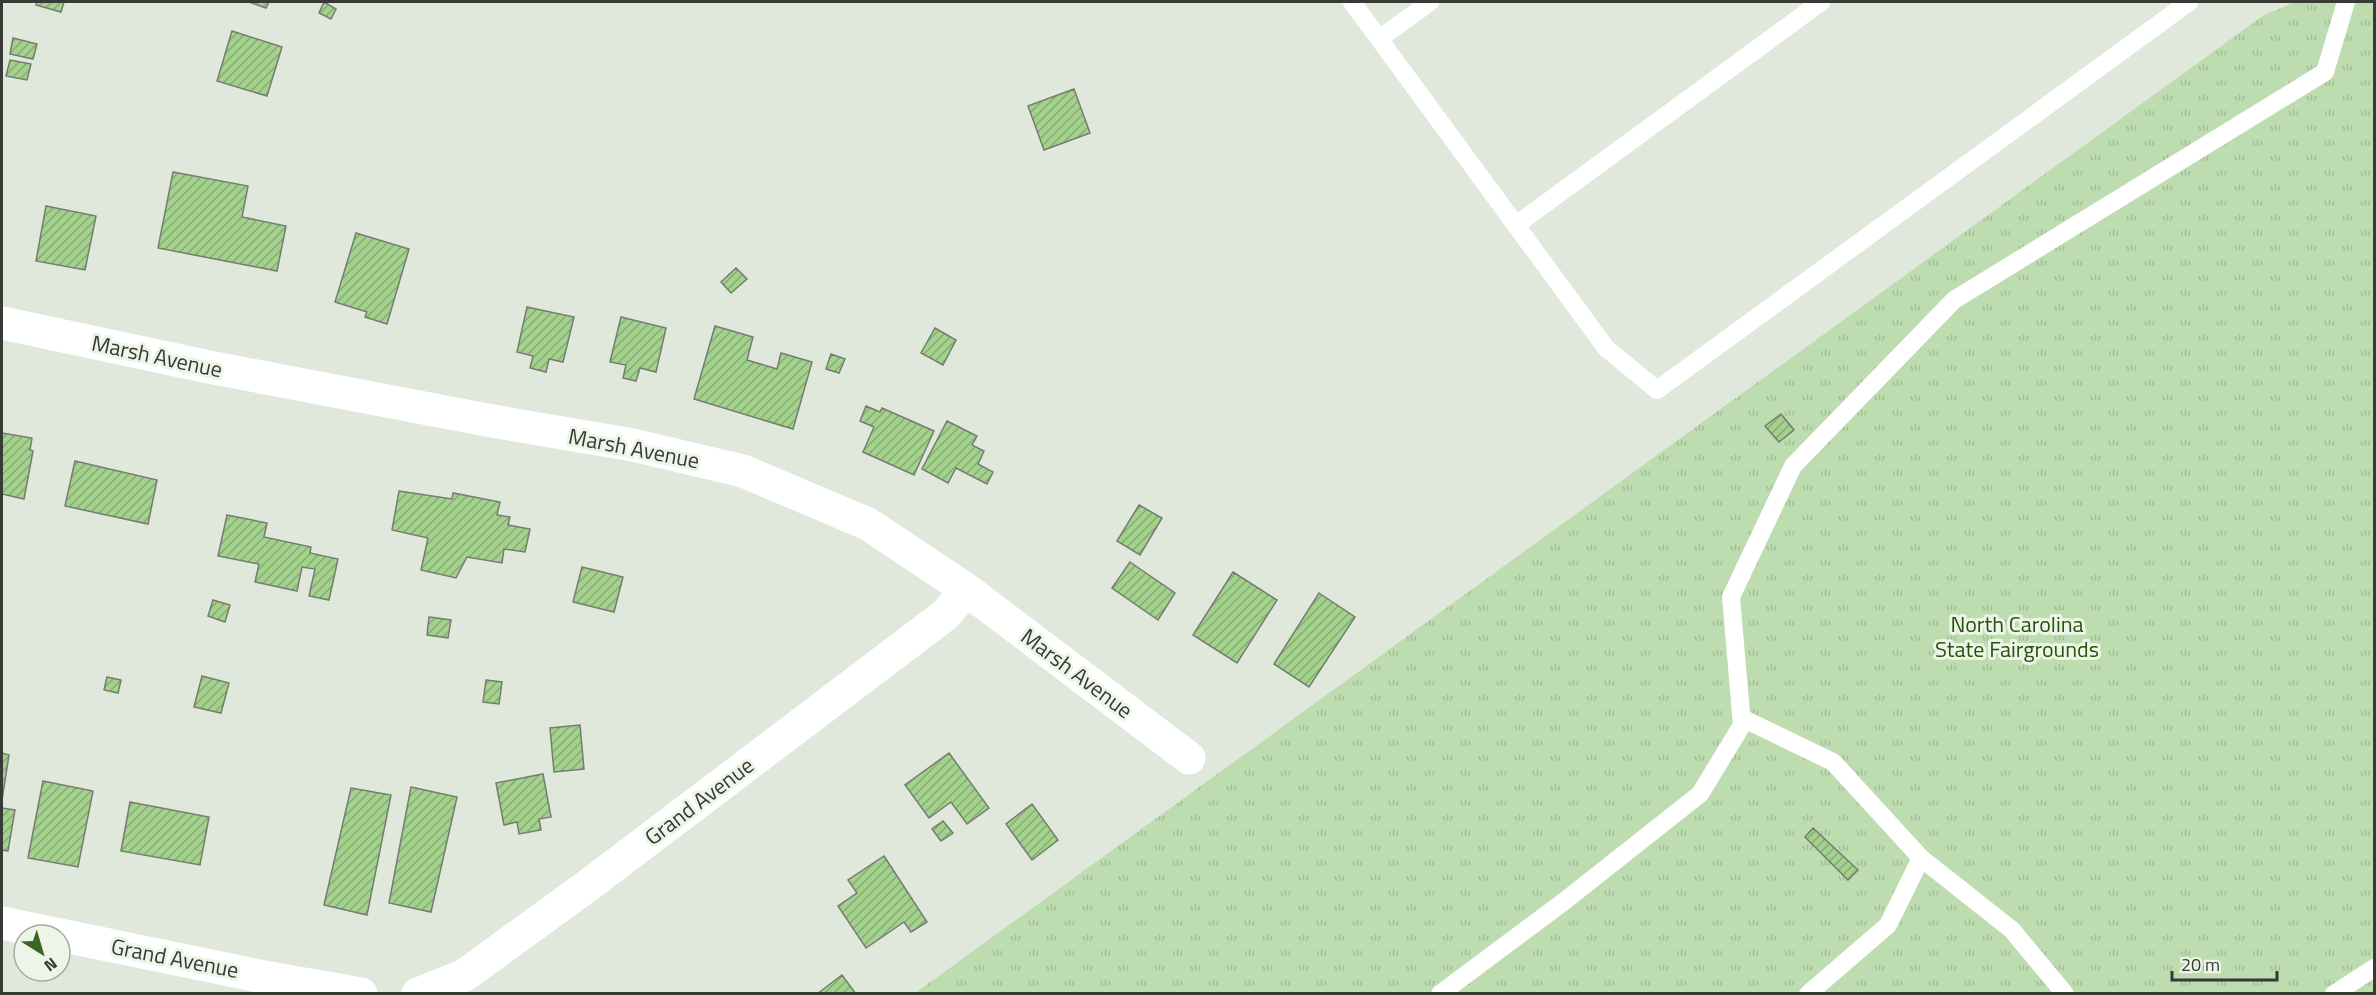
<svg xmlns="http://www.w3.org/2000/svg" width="2376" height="995" font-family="'Titillium Web',sans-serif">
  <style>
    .park { fill: url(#park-tufts) }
    .building { fill: url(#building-hatch); stroke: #757c71; stroke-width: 1.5 }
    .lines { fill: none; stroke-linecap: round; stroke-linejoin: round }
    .lane { stroke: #fff; stroke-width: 18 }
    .street { stroke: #fff; stroke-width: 33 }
    .labels { text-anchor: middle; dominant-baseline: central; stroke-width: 6; stroke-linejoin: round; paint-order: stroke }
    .street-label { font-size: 22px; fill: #373a35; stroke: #edf5e9 }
    .park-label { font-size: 22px; fill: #28520a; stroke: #edf5e9 }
  </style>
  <defs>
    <pattern id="park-tufts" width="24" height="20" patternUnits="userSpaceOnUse" patternTransform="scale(1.5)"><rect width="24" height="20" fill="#bddcaf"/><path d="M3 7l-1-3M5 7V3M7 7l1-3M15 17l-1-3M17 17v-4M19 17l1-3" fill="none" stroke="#a3be97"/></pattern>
    <pattern id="building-hatch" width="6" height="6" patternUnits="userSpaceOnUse" patternTransform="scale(1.5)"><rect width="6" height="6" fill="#a3d28c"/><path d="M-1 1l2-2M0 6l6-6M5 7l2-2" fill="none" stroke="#86ab73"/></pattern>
  </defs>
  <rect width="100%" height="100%" fill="#e0e8dc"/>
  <!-- park -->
  <path class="park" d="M2295,2H2374V993L914,994L2264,15Z"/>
  <!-- building -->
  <path class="building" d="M37,2H64L61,12L36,5Z
    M249,2H269L266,8Z
    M324,2L336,9L331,19L319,13Z
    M232,31L282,47L267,96L217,81Z
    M13,38L37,44L33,59L10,54Z
    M10,60L31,64L27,80L6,76Z
    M1074,89L1090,133L1044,150L1028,106Z
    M173,172L248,186L242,217L286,226L277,271L158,248Z
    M46,206L96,216L85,270L36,261Z
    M356,233L409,249L387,324L365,317L367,312L335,302Z
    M736,268L747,279L731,293L721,282Z
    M527,307L574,317L563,362L549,359L546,372L530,368L533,356L517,352Z
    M621,317L666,328L656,372L640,368L636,381L623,378L626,365L610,362Z
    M715,326L753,337L747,360L777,369L781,353L812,362L793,429L694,399Z
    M935,328L956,340L943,365L921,353Z
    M831,354L845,359L839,373L826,369Z
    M866,406L880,412L882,408L934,431L914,475L863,452L874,427L860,421Z
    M1781,414L1794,430L1779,442L1765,426Z
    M947,421L977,436L972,445L984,451L978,464L993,472L987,484L956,468L948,483L922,469Z
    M2,433L32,438L30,450L33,451L24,499L2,494Z
    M75,461L157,480L148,524L65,506Z
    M399,491L452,499L453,493L500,502L497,515L510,517L508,525L530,529L525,552L504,549L502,563L467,557L456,578L421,570L428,538L392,530Z
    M1139,505L1162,518L1140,555L1117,541Z
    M227,515L267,523L264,537L311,547L310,553L338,559L329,600L309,596L315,569L302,567L297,591L255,582L259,564L218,556Z
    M1130,562L1175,593L1158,620L1112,588Z
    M582,567L623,577L614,612L573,602Z
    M1233,572L1277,600L1237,663L1193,635Z
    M1319,593L1355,617L1309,687L1274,664Z
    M213,600L230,605L225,622L208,616Z
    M429,617L451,620L448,638L427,635Z
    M202,676L229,683L221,713L194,707Z
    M107,677L121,680L118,693L104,690Z
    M486,680L502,682L499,704L483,702Z
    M580,725L584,769L554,772L550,728Z
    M2,753L9,755L2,800Z
    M949,753L989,808L967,824L951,802L929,818L905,785Z
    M543,774L551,817L539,819L541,830L519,834L517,822L504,825L496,783Z
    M43,781L93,791L78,867L28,858Z
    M411,787L457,797L431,912L389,903Z
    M351,788L391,795L367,915L324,905Z
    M130,802L209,817L200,865L121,851Z
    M1032,804L1058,840L1032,860L1006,824Z
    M2,808L15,810L8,851L2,850Z
    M943,821L953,833L941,841L932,829Z
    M1813,828L1858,870L1848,880L1805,837Z
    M884,856L927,922L911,932L904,922L866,948L838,906L857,893L848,880Z
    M842,975L856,994H817Z"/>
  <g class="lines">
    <!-- lane -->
    <path class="lane" d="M1352,2L1606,348L1657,390L2189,2
      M1379,39L1430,2
      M1516,225L1821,2
      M1742,718L1833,762L1921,858L1888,925L1808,994
      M1921,858L2012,930L2065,994
      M1440,994L1562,903L1700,794L1742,725L1731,597L1793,466L1954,300L2325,72L2346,2
      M2334,994L2374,968"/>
    <!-- street -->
    <path class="street" d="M2,323L209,367L492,421L633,445L743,471L868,524L967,590L1189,758
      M2,923L60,935
      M60,935L264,977L361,994
      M418,994L465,975L590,884L945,615L967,590"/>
  </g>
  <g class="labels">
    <!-- street labels -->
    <g class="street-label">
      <text transform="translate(157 356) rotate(12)">Marsh Avenue</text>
      <text transform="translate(634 448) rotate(11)">Marsh Avenue</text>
      <text transform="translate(1077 673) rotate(37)">Marsh Avenue</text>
      <text transform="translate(699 801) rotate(-37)">Grand Avenue</text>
      <text transform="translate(175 958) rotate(11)">Grand Avenue</text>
    </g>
    <!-- park labels -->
    <g class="park-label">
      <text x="2017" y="624">North Carolina<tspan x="2017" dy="25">State Fairgrounds</tspan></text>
    </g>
  </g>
  <!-- border -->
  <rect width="2376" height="995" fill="none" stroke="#373a35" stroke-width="6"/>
  <!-- north arrow -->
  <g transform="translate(42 953) rotate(143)"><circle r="28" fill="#edf5e9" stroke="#a4aaa1" stroke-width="1.5"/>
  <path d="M0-4.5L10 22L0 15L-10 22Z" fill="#3a6522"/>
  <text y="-9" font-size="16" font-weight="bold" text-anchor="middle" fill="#373a35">N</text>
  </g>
  <!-- scale -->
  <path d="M2172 971v9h105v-9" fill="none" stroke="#373a35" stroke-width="3"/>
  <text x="2181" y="971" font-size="18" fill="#373a35" stroke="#edf5e9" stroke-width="4.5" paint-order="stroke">20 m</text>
</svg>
